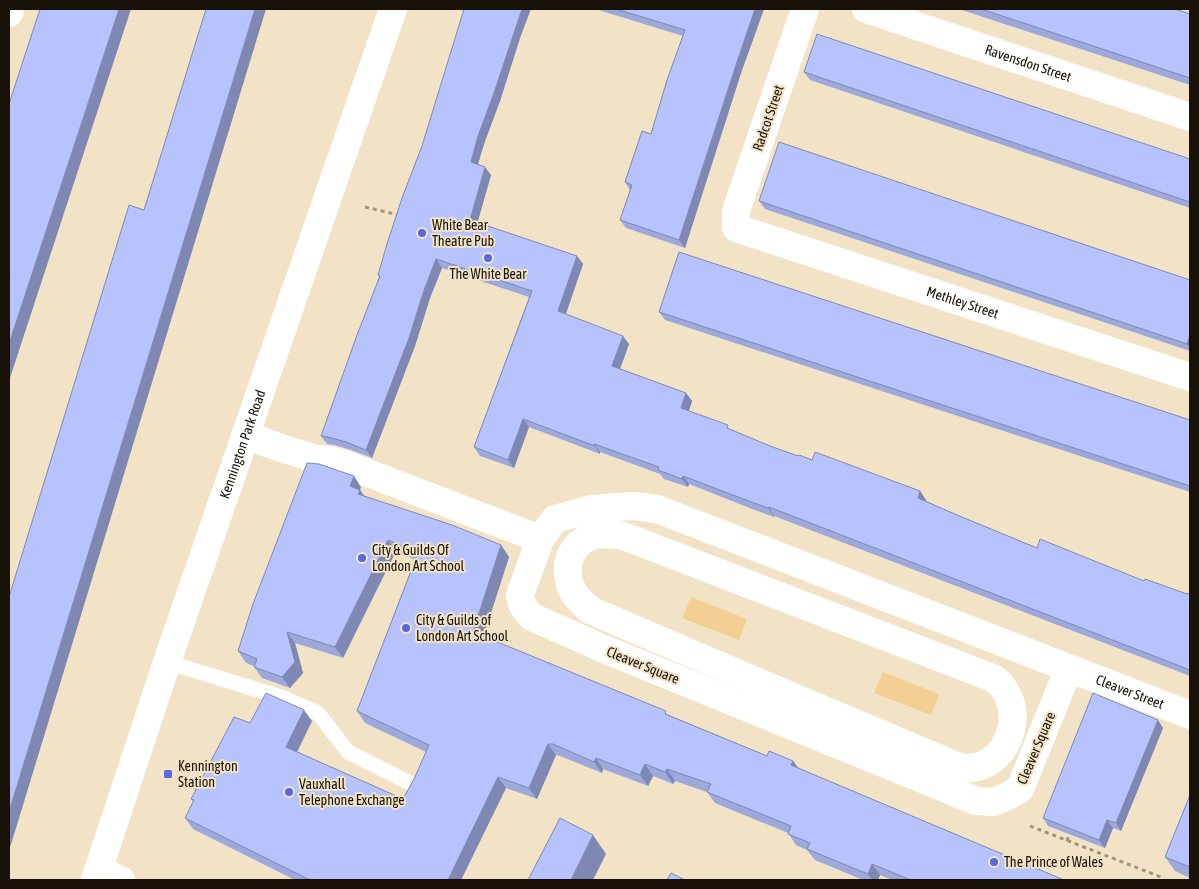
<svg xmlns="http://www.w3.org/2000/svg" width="1199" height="889" font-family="'Asap Condensed',sans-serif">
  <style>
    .green { fill: #f2d094 }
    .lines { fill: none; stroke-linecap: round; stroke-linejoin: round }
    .path { stroke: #a1947f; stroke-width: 3; stroke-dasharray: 4 4; stroke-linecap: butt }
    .lane { stroke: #fff; stroke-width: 15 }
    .street { stroke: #fff; stroke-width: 28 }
    .highway { stroke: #fff; stroke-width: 28 }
    .wall { fill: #9da8db }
    .shaded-wall { fill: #7f88b2 }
    .building { fill: #b6c3ff; stroke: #7f88b2 }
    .poi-dot { fill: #5a68df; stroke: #f3e3c6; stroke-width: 2 }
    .labels { text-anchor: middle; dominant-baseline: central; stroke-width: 4; stroke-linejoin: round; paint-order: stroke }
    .street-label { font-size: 14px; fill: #171107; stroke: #f3e3c6 }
    .poi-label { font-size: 14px; fill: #171107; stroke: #f3e3c6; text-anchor: start }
  </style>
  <rect width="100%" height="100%" fill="#f3e3c6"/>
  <!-- green -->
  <path class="green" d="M691,597L747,619L739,640L682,618Z
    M883,672L939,694L931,715L874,693Z"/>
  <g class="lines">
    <!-- path -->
    <path class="path" d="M365,207L399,215
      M1030,826L1161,877
      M1067,841L1069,835"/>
    <!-- lane -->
    <path class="lane" d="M167,662L281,697L318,713L348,752L414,785"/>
    <!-- street -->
    <g class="street">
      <path id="s1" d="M805,9L736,211V228L1190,377"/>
      <path id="s2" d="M866,9L1190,117"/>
      <path d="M9,13L10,9"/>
      <path d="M245,435L281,448L316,459L330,460L347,465L540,539"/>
      <path d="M598,534L619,535L629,538L993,678C997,681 1001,684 1004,689C1027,721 1001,776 959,767L774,689L590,610C585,605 580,601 576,596C559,571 569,541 598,534Z"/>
      <path id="s3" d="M1069,668L1020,789L1006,797L993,802L976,801L604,649L532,617C525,610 521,605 520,595L535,554L540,539L555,519L592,509L633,506L657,509L1190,715"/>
      <path d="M98,870L121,880"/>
    </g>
    <!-- highway -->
    <path class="highway" id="s4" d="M95,880L167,662L393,9"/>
  </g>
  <!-- wall -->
  <path class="wall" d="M595,9H764L742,70L685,248L626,228L620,220L630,190L625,182L651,134L683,36Z
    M959,9H1175L1190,14V85Z
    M520,38L500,101L484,144L478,164L491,175L477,223L577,256L583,264L566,314L629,344L620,369L686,393L692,401L689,411L732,430L770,446L798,456L920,491L926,500V501L957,515L1037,548L1187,594H1190V676L774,516V517L752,509L689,484L688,487L664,479L660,474L600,452V454L529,427L514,468L480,456L474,447L529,297L442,268L430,298L415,346L372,458L351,450L334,445L327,444L321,436L379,277L378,275Z
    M804,72L1190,159V208L810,80Z
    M759,201L1190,280V351L765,209Z
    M659,312L1190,420V492L665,320Z
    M361,487L360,490L364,496L501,545L509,557L483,637L669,715L767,756L793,761L799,769L1064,880H892L880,875L878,880H863L815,860L807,850L796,845L788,833L715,803L707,792L675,781L673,784L653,776L648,786L603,769L602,773L560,756L556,755L537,799L506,788L461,880H295L193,829L185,818L193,802L191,799L250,723L312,721L297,752L403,799L415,777L426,752L365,723L357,711L415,560L396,551L343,658L295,643L303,673L290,688L262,678L254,667V666L246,663L238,651Z
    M1163,728L1121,831L1113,828L1105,848L1048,826L1043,818Z
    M1190,795V878L1175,871L1165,857Z"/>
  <!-- shaded-wall -->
  <path class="shaded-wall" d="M119,9H131L9,381V344Z
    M255,9H266L9,851V812Z
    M522,9H531L520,38L500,101L484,144L476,170L471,162L478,136Z
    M755,9H764L742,70L685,248L679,240L737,62Z
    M485,167L491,175L476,228L470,220Z
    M577,256L583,264L564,319L558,311Z
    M436,259L442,268L430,298L415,346L372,458L366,450Z
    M1190,335V348L1187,344Z
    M623,336L629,344L618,374L612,366Z
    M686,393L692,401L687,416L681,408Z
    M523,419L529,427L514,468L508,460Z
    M594,444L600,452V454L595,446Z
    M354,476L361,487L360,490L368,501L366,505L350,486Z
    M683,476L689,484L688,487L682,479Z
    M920,491L926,500L924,506L918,498Z
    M769,507L774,516V517L768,508Z
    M388,540L396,551L343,658L335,647Z
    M501,545L509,557L481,644L473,632Z
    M287,632L295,643L303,673L290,688L282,677Z
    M304,710L312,721L294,758L286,747Z
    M1158,720L1163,728L1121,831L1116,823Z
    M548,744L556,755L537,799L529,788Z
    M596,758L603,769L602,773L594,762Z
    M793,761L801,772L791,765Z
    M645,764L653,776L648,786L640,775Z
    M667,769L675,781L673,784L665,772Z
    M498,777L506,788L461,880H448Z
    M1107,820L1113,828L1105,848L1099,840Z
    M593,835L606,854L593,880H571Z
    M872,864L880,875L878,880H872L868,874Z"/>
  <!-- building -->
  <path class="building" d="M40,9H119L9,344V104Z
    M206,9H255L9,812V597L129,205L144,210Z
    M464,9H522L494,93L478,136L471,162L485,167L470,220L577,256L558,311L623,336L612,366L686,393L681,408L728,425L727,428L770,446L798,456L799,455L812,460L815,452L920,491L918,498L957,515L1037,548L1040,539L1144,581L1145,579L1187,594V593L1190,594V670L769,507L768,508L746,500L683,476L682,479L658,470L659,467L594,444L595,446L523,419L508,460L474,447L532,291L436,259L424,290L409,338L366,450L346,442L328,437L321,436L357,335L380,276L378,275L387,244L402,198L422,146Z
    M616,9H755L737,62L679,240L620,220L632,185L625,182L642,131L651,134L667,80L685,30Z
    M981,9H1175L1190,14V78Z
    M817,34L1190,159V202L804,72Z
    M779,142L1190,280V335L1187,344L759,201Z
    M679,252L1190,420V486L659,312Z
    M307,463L319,464L354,476L350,486L360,490L358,494L452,525L501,545L473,632L666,711L665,714L767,756L769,751L793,761L791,765L1064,880H911L872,864L868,874L807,849L810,843L788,834L791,826L707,792L711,784L667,769L665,772L645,764L640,775L596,758L594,762L553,744H548L529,788L498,777L448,880H310L185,818L194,800L191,799L234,717L250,723L266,693L304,710L286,747L403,799L415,777L429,745L357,711L418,553L388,540L335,647L287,632L295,662L282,677L254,667L257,659L238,651L253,604Z
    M1093,693L1158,720L1116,823L1107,820L1099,840L1043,818Z
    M1190,795V867L1165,857Z
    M560,818L593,835L571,880H528Z
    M671,873L685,880H667Z"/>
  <!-- markers -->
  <g class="poi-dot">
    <circle cx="422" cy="233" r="5"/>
    <circle cx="488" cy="258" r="5"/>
    <circle cx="362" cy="558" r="5"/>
    <circle cx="406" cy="628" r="5"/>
    <rect x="163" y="769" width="10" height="10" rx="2.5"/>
    <circle cx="289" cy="792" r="5"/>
    <circle cx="994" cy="862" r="5"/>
  </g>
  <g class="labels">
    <!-- street labels -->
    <g class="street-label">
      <text stroke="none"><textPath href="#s2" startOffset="171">Ravensdon Street</textPath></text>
      <text transform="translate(768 118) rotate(-71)">Radcot Street</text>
      <text stroke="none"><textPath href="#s1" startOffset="469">Methley Street</textPath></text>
      <text stroke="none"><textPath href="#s4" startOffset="460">Kennington Park Road</textPath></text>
      <text transform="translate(643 665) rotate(22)">Cleaver Square</text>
      <text stroke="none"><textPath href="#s3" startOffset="1379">Cleaver Street</textPath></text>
      <text transform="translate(1036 748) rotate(-67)">Cleaver Square</text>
    </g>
    <!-- poi labels -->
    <g class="poi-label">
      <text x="432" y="225">White Bear<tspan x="432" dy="16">Theatre Pub</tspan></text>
      <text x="488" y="274" text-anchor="middle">The White Bear</text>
      <text x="372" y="550">City &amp; Guilds Of<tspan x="372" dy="16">London Art School</tspan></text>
      <text x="416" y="620">City &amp; Guilds of<tspan x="416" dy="16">London Art School</tspan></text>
      <text x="178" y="766">Kennington<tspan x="178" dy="16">Station</tspan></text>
      <text x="299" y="784">Vauxhall<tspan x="299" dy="16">Telephone Exchange</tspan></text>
      <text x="1004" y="862">The Prince of Wales</text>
    </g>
  </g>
  <!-- border -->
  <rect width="1199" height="889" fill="none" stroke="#171107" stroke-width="20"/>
</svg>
